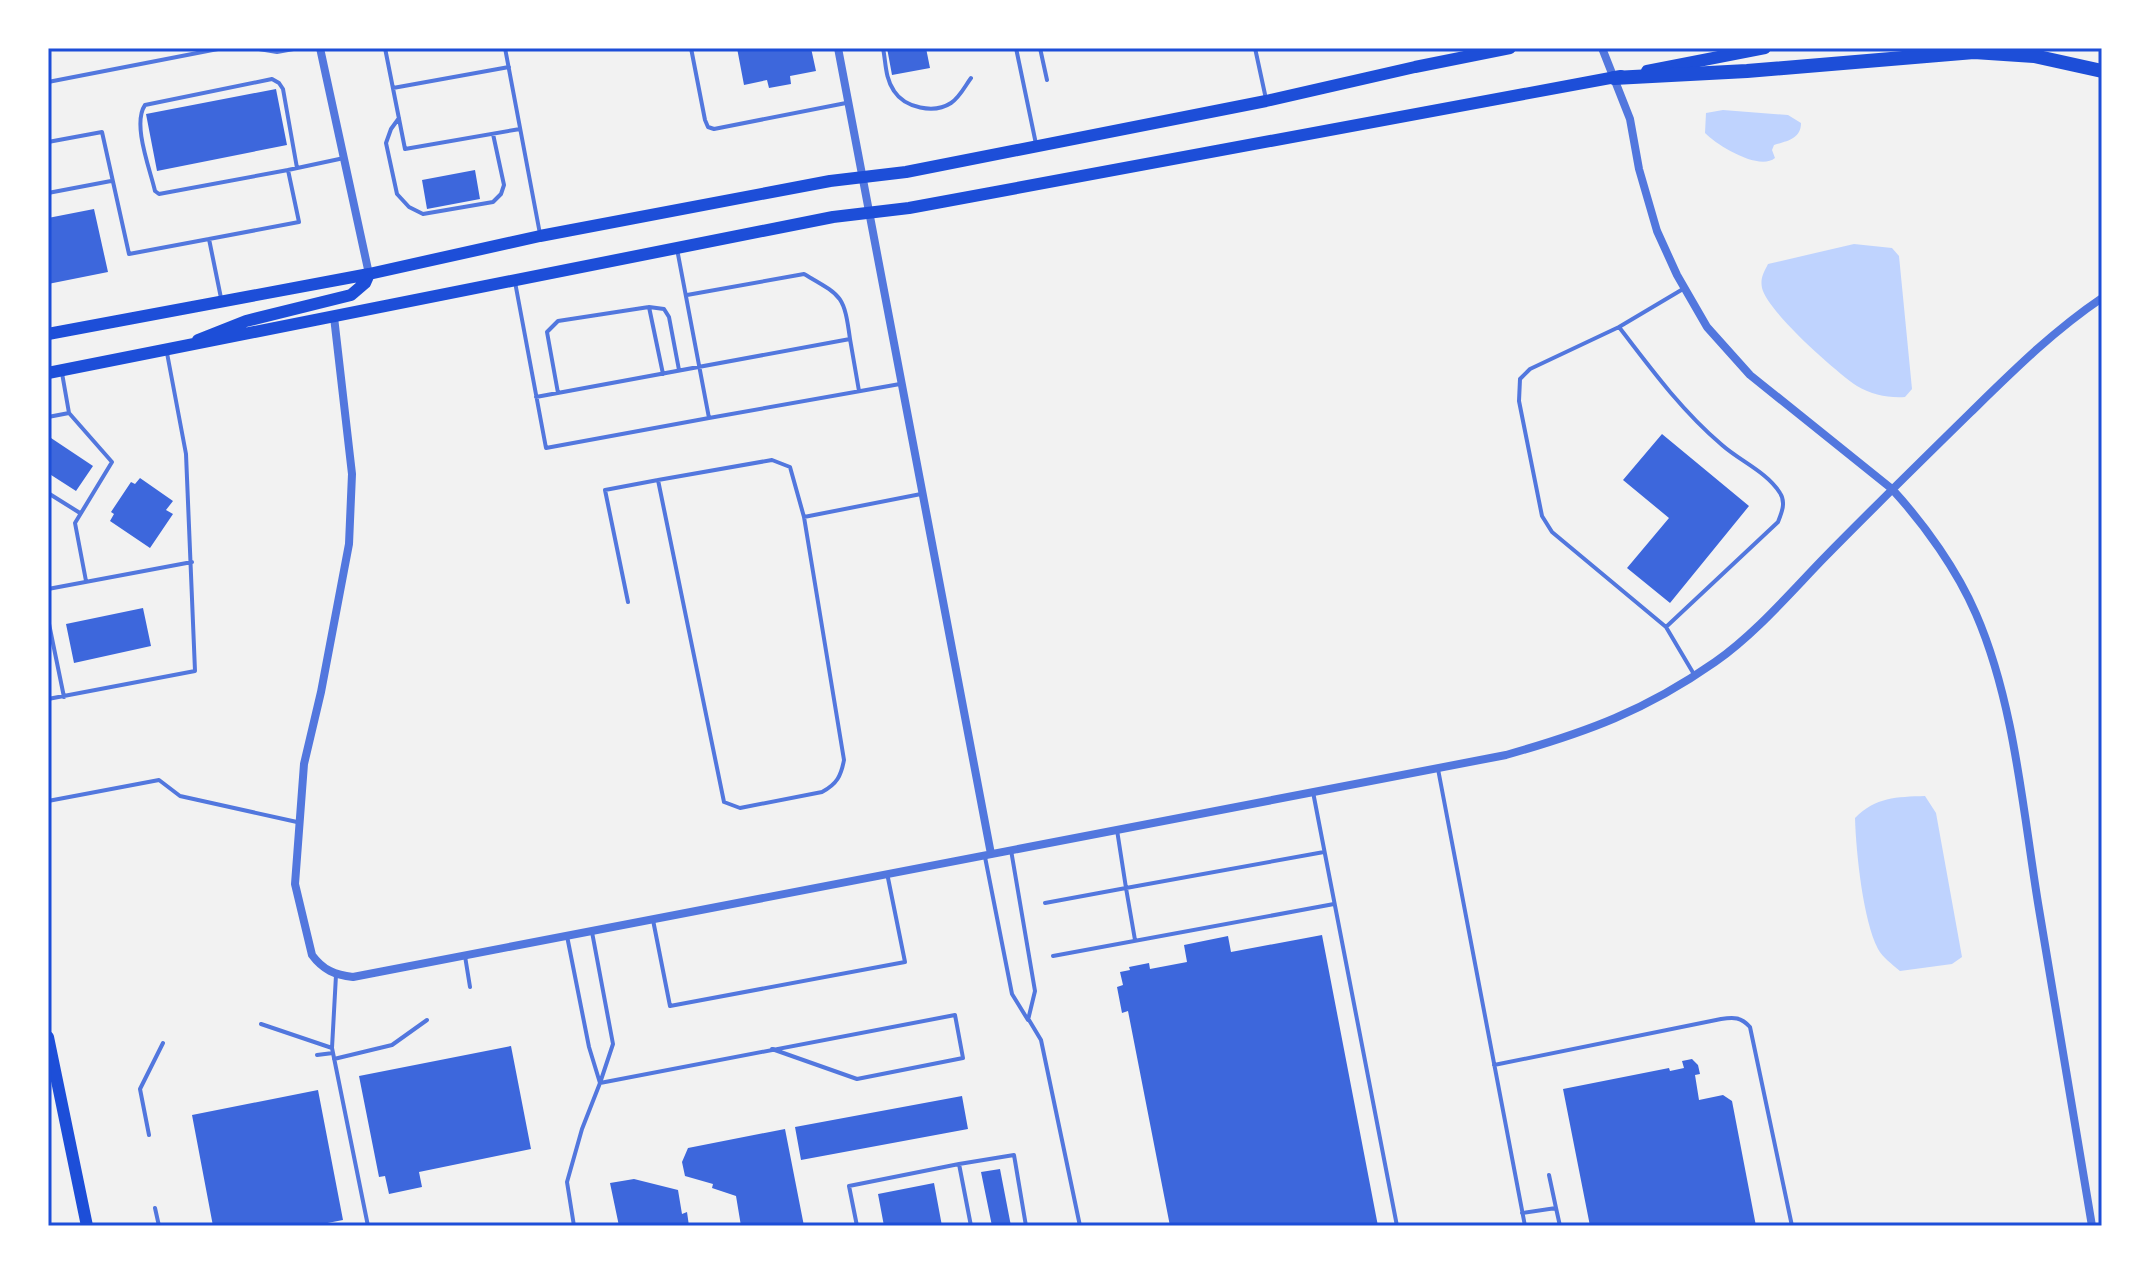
<svg xmlns="http://www.w3.org/2000/svg" width="2150" height="1274" font-family="Figtree,sans-serif">
  <style>
    .water { fill: #bfd3fe }
    .building { fill: #3d67dc }
    .lines { fill: none; stroke-linecap: round; stroke-linejoin: round }
    .service { stroke: #5277de; stroke-width: 4 }
    .minor { stroke: #5277de; stroke-width: 8 }
    .primary { stroke: #1d4ed8; stroke-width: 12 }
    .trunk { stroke: #1d4ed8; stroke-width: 12 }
    .motorway { stroke: #1d4ed8; stroke-width: 14 }
    .neatline { fill: none; stroke: #1d4ed8; stroke-width: 3 }
  </style>
  <rect width="100%" height="100%" fill="#f2f2f2"/>
  <!-- water -->
  <path class="water" d="M1723,110L1788,115L1801,123C1801,139 1787,141 1774,145L1772,150L1775,158C1759,171 1718,146 1705,133L1706,113Z
    M1854,244L1892,248L1899,256L1912,389L1905,397C1888,398 1872,395 1857,386C1835,371 1768,312 1762,288C1760,278 1764,272 1768,264Z
    M1925,796L1936,813L1962,957L1952,964L1900,971C1892,964 1883,958 1878,949C1863,920 1856,852 1855,818C1876,797 1896,797 1925,796Z"/>
  <!-- building -->
  <path class="building" d="M737,48H811L816,71L790,76L791,84L769,88L767,80L744,85Z
    M887,48H926L930,68L892,75Z
    M276,89L287,145L157,171L146,114Z
    M475,170L480,199L427,209L422,180Z
    M94,209L108,272L48,284V218Z
    M1662,434L1749,506L1670,603L1627,568L1669,518L1623,480Z
    M48,436L93,466L76,491L48,473Z
    M140,478L173,501L166,510L173,514L150,548L110,521L114,514L111,512L131,482L135,484Z
    M143,608L151,646L74,663L66,624Z
    M1322,935L1378,1226H1170L1128,1011L1122,1013L1117,987L1123,985L1120,972L1130,970L1129,967L1149,963L1150,969L1187,962L1184,945L1228,936L1231,952Z
    M511,1046L531,1149L419,1172L422,1187L389,1194L385,1176L379,1177L359,1076Z
    M1692,1059L1698,1065L1700,1074L1695,1075L1699,1100L1723,1095L1732,1101L1756,1226H1590L1563,1089L1669,1068L1670,1071L1684,1068L1682,1061Z
    M318,1090L343,1220L312,1226H213L192,1115Z
    M962,1096L968,1129L801,1160L795,1127Z
    M785,1129L804,1226H741L736,1196L712,1188L713,1184L685,1176L682,1162L688,1148Z
    M1000,1169L1011,1226H992L981,1172Z
    M634,1179L678,1190L682,1214L687,1212L689,1226H619L610,1183Z
    M934,1183L942,1226H884L878,1194Z"/>
  <g class="lines">
    <!-- service -->
    <path class="service" d="M252,48L277,52L299,48
      M385,48L405,149L520,129
      M505,48L540,234
      M691,48L705,120L708,127L714,129L846,103
      M883,48C886,63 885,78 894,91C905,108 934,114 951,103C960,97 965,86 971,78
      M1016,48L1036,144
      M1040,48L1047,80
      M1255,48L1266,99
      M48,82L223,48
      M393,88L509,67
      M399,118L391,129L386,143L397,194L409,207L423,214L493,202L501,194L504,185L493,134
      M48,142L102,132L129,254L209,239
      M288,170L159,194L155,191C150,169 132,124 145,105L272,79L279,83L283,89L297,168
      M48,193L111,181
      M515,282L546,448L709,418L677,249
      M1683,289L1619,327L1530,369L1520,379L1519,401L1542,516L1552,532L1666,627L1695,676
      M687,295L804,274C842,296 844,295 850,339
      M221,298L209,239L299,222L288,170L344,158
      M649,307L663,374
      M1619,327C1651,369 1682,411 1722,445C1740,461 1767,472 1780,493C1786,502 1782,512 1778,522L1666,627
      M62,373L69,413L112,462L75,523L86,581
      M558,393L547,332L558,321L649,307L664,309L669,317L679,370
      M536,397L850,339L859,391
      M48,417L69,413
      M709,418L900,384
      M48,493L80,513
      M804,517L844,760C841,776 837,784 822,792L740,808L724,802L658,480L772,460L790,467L804,517L921,494
      M48,589L192,562
      M628,602L605,490L658,480
      M48,619L64,697
      M48,699L195,671L186,454L167,353
      M1438,769L1525,1226
      M1313,792L1397,1226
      M48,801L159,780L180,796L297,822
      M1117,830L1126,888L1324,852
      M985,857L1012,994L1028,1020L1035,991L1011,850
      M1045,903L1126,888L1135,940
      M653,920L670,1006L905,962L887,873
      M567,936L589,1047L600,1083L613,1044L592,932
      M465,956L470,987
      M1053,956L1334,904
      M336,975L332,1048L368,1226
      M1029,1020L1041,1040L1080,1226
      M261,1024L332,1048
      M317,1055L333,1053
      M334,1059L392,1045L427,1020
      M1494,1065L1721,1019C1734,1017 1741,1017 1750,1027L1792,1226
      M149,1135L140,1089L163,1043
      M959,1164L1014,1155L1026,1226
      M1549,1175L1556,1208
      M155,1208L159,1226
      M1522,1213L1556,1208L1560,1226
      M574,1226L567,1182L582,1129L600,1083L955,1015L963,1058L857,1079L772,1049
      M857,1226L849,1186L959,1164L971,1226"/>
    <!-- minor -->
    <path class="minor" d="M320,48L369,274
      M838,48L991,854
      M1602,48L1630,119L1639,169L1657,231L1677,275L1707,327L1750,375L1892,489C1925,525 1957,570 1976,614C2015,704 2023,813 2039,909C2057,1015 2074,1120 2092,1226
      M334,317L352,474L349,544L321,692L304,764L295,884L312,955C323,970 335,975 353,977L1506,755C1587,732 1645,711 1715,662C1755,634 1790,593 1824,558C1872,509 1921,461 1970,413C2012,372 2053,331 2102,298"/>
    <!-- primary -->
    <path class="primary" d="M1647,71L1765,48
      M48,334L369,274L540,236L830,181L906,172L1266,101L1415,67L1510,48
      M198,340L246,321L351,295L365,283L369,274
      M48,373L833,217L909,208L1621,76"/>
    <!-- trunk -->
    <path class="trunk" d="M48,1037L87,1226"/>
    <!-- motorway -->
    <path class="motorway" d="M1614,78L1747,71L1974,52L2034,56L2102,71"/>
  </g>
  <!-- border -->
  <rect width="2150" height="1274" fill="none" stroke="#ffffff" stroke-width="100"/>
  <rect x="50" y="50" width="2050" height="1174" class="neatline"/>
</svg>
